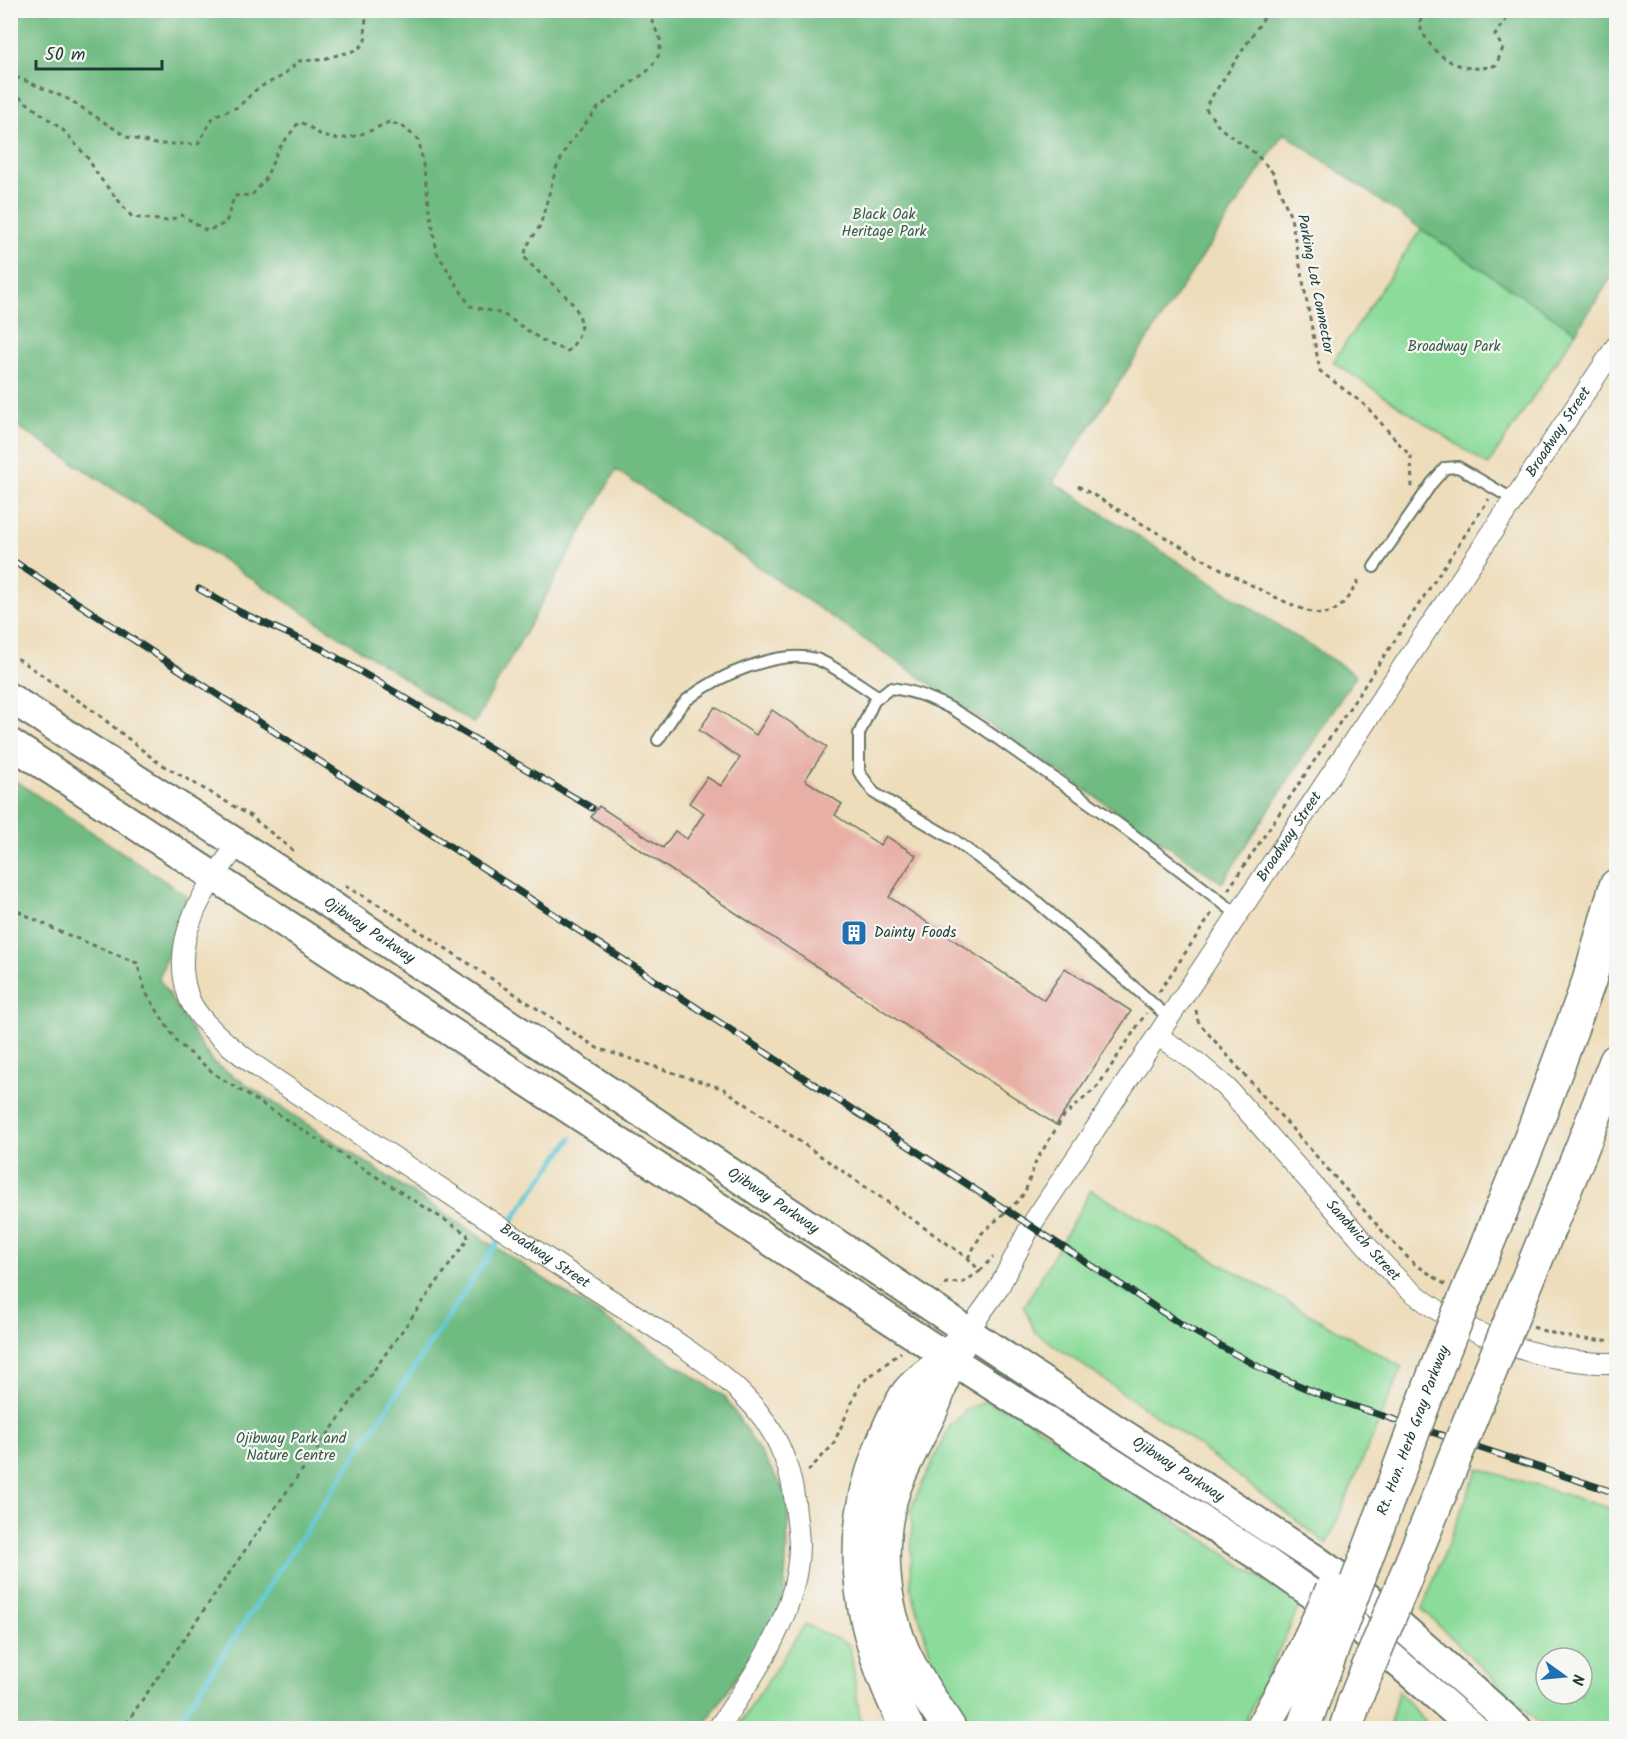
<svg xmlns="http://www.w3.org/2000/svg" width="1627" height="1739" font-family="Kalam,sans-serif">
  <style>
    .green { fill: #8bdb9a; stroke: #558c67; stroke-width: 1.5; fill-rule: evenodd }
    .forest { fill: #70bb82; stroke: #487c5b; stroke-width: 1.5 }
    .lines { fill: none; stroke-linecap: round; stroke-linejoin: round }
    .stream { stroke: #5fc9da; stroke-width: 5 }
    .building { fill: #e8afa6 }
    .service-casing { stroke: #677563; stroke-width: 14 }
    .minor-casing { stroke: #677563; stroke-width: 22 }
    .secondary-casing { stroke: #677563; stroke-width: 32 }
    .motorway-casing { stroke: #677563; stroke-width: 36 }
    .path { stroke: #677563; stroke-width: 3; stroke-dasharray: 4.5 4.5; stroke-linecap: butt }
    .service { stroke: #fff; stroke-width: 10 }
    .minor { stroke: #fff; stroke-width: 20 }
    .secondary { stroke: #fff; stroke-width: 28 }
    .motorway { stroke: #fff; stroke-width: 33 }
    .rail-casing { stroke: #1f3d34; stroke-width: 7 }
    .rail { stroke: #f6f6f2; stroke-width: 4.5; stroke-dasharray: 14; stroke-linecap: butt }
    .motorway-bridge-casing { stroke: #677563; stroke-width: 36; stroke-linecap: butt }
    .motorway-bridge { stroke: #fff; stroke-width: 33 }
    .labels { text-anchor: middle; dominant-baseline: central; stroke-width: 4.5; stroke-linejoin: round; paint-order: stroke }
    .park-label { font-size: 15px; fill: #355d48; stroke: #f6f6f2 }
    .street-label { font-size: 15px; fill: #1f3d34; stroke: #f6f6f2 }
    .poi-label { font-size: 15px; fill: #1f3d34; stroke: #f6f6f2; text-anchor: start }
  </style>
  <rect width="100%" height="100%" fill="#f6f6f2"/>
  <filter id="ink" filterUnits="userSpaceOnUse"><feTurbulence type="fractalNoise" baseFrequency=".0167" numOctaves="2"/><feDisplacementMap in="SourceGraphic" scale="12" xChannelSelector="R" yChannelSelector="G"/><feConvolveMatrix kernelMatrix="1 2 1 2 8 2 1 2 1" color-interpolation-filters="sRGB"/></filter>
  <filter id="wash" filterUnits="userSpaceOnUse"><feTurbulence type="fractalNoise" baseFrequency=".008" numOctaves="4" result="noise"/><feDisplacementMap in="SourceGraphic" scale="24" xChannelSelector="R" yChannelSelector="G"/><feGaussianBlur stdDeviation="1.35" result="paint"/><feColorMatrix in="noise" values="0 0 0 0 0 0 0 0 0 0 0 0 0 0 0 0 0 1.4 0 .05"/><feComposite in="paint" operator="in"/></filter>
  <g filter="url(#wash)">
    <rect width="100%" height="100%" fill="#edb"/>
    <!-- green -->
    <path class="green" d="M1421,229L1576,332L1488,465L1333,362Z
      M1091,1190L1402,1367L1327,1544L1188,1438L1035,1332L1024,1307Z
      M986,1402L1019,1414L1300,1605L1242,1728H974L935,1670L911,1589L912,1505L949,1428L968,1408Z
      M1478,1468L1616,1510V1728H1544L1422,1609ZM1546,1658H1582V1694H1546Z
      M805,1624L850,1645L860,1718L867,1728H737Z
      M1398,1691L1430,1728H1389Z"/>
    <!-- forest -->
    <path class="forest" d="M10,11H1616V270L1576,332L1421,229L1284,133L1053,482L1356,675L1222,883L616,470L474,724L11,422Z
      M10,777L187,896L159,979L212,1062L725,1397L790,1499L783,1608L702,1728H11Z"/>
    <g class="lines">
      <!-- stream -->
      <path class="stream" d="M174,1728L524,1203L571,1139"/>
    </g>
    <g id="blocks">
      <!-- building -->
      <path class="building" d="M715,707L756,735L772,710L827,747L805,780L842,804L835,815L880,845L886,836L916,855L889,897L1044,1000L1065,968L1131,1011L1056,1125L591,817L599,806L663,848L675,831L687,839L704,813L689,803L707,777L721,786L740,758L699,730Z"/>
    </g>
  </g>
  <g filter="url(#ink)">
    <use href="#blocks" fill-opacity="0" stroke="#677563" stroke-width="1.5"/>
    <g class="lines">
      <!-- service casing -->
      <g class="service-casing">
        <path id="service" d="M1374,567L1432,483L1445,468L1458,467L1514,500
          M658,740C667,727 676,709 688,699C717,676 778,649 816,659C832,664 863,687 879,697
          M1169,1018L1034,899L953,839L874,793L859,772V734L874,701L890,688C941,693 984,730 1025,758C1099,808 1168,860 1238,915"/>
      </g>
      <!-- minor casing -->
      <g class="minor-casing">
        <g id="minor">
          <path id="s1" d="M237,845C205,889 169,937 188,995C200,1034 282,1084 316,1106C407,1166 498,1225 588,1285C637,1317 703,1355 743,1395C774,1425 790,1461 795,1503C796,1517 799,1532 799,1546C798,1614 755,1674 718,1728"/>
          <path id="s2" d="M1158,1036L1198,1063L1227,1088C1264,1130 1301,1172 1339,1214C1360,1237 1380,1263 1403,1284C1459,1333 1542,1365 1616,1363"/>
          <path id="s3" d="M968,1331L998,1289L1030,1227L1616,346"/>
        </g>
      </g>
      <!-- secondary casing -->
      <g class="secondary-casing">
        <g id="secondary">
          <path id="s4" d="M10,698L280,871L1048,1385L1315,1559L1370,1599L1517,1728"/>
          <path d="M10,743L949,1358L1258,1556L1349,1620L1473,1728"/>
        </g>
      </g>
      <!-- motorway casing -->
      <g class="motorway-casing">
        <path id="motorway" d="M1532,1135L1589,981L1616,886
          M1579,1155L1616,1061
          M949,1358C943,1375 939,1394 931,1410C919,1436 904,1461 894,1488C874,1547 883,1617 912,1670C923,1690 937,1709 949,1728
          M907,1728C862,1638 842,1548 880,1451C887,1432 896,1410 908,1393C918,1380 934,1371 946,1360C955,1352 961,1340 968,1331
          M1262,1728L1299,1662
          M1303,1728L1322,1676
          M1346,1728L1355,1700"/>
      </g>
      <!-- path -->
      <path class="path" d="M213,10H235
        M366,10L365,42L357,50L319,60L299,61L282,76L258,88L238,107L214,116L198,144H156L127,137L70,100L19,78L13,80L11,85L15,94L63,130L87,157L100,178L132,217L168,221L182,215L207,231L226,223L234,196L252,195L265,180L278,150L299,122C310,125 315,133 324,136C345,144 370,131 389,122L402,126L419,140L437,253L470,306L503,314L548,344L568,351C608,309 543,285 524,256L527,246L540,226L556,169L568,145L599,107L650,69L660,53V39L647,10
        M1269,10L1207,104L1206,109L1220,128L1256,154L1273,173L1291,218L1320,371L1366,406L1411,457L1412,488
        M1425,10L1419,24C1431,57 1462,76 1496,65L1503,48L1495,35L1513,10
        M10,13L41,10
        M1078,486C1113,506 1297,619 1324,614C1342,611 1350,594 1359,580
        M10,653L95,712L156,761L249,815L295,852
        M345,886L386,909L597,1048L724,1089L968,1258L980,1271L964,1282L946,1283L942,1289
        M1228,890L1489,499
        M10,907L56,930L137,963L146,993L177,1042L216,1075L467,1234L468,1239L252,1540L123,1728
        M1159,992L1214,910
        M1196,1010L1198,1021L1206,1031L1385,1234L1412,1262L1446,1285
        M968,1258L982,1233L1019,1200L1025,1192L1036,1161L1064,1116L1098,1086L1146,1013
        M980,1271L993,1257
        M1533,1327C1560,1337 1587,1341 1616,1340
        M808,1471L833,1445L860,1384L901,1352"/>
      <!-- service -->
      <use href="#service" class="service"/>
      <!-- minor -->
      <use href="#minor" class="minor"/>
      <!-- secondary -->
      <use href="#secondary" class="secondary"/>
      <!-- motorway -->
      <use href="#motorway" class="motorway"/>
      <!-- rail casing -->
      <g class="rail-casing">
        <path id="rail" d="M10,559L1184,1326L1268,1372L1326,1397L1616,1493
          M199,589L240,612L322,649L592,808"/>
      </g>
      <!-- rail -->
      <use href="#rail" class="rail"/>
      <!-- motorway-bridge casing -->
      <g class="motorway-bridge-casing">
        <g id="motorway-bridge">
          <path d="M1299,1662L1332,1590"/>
          <path id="s5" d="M1322,1676L1441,1357L1532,1135"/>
          <path d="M1355,1700L1579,1155"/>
        </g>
      </g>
      <!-- motorway-bridge -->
      <use href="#motorway-bridge" class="motorway-bridge"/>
    </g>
  </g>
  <!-- icons -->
  <defs>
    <g id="building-square" transform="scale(1.35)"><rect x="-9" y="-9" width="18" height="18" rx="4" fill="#1f6fb2" stroke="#f6f6f2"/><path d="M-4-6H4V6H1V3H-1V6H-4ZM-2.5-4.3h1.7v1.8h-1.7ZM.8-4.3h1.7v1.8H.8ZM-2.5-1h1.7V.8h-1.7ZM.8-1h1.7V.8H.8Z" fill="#fff"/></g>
  </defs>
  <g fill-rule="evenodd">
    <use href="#building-square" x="854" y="933"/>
  </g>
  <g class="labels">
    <!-- park labels -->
    <g class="park-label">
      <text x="884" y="215">Black Oak<tspan x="884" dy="17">Heritage Park</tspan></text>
      <text x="1454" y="347">Broadway Park</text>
      <text x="291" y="1439">Ojibway Park and<tspan x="291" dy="17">Nature Centre</tspan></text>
    </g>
    <!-- street labels -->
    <g class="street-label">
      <text transform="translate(1315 284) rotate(79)">Parking Lot Connector</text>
      <text stroke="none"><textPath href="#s3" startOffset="1076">Broadway Street</textPath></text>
      <text stroke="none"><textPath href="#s3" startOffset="590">Broadway Street</textPath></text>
      <text stroke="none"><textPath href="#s4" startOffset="428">Ojibway Parkway</textPath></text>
      <text stroke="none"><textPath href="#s4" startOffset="914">Ojibway Parkway</textPath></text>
      <text stroke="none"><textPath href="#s2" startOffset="291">Sandwich Street</textPath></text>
      <text stroke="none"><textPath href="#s1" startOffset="610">Broadway Street</textPath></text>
      <text stroke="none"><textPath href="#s5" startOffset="262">Rt. Hon. Herb Gray Parkway</textPath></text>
      <text stroke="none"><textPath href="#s4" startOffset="1400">Ojibway Parkway</textPath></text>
    </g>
    <!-- poi labels -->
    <g class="poi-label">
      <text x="874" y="933">Dainty Foods</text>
    </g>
  </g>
  <!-- margin -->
  <rect width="1627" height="1739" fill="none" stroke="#f6f6f2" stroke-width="36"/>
  <!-- north arrow -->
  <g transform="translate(1564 1676) rotate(105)"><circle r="28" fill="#f6f6f2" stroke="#a0aca6" stroke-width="1.5"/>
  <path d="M0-4.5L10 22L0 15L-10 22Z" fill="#1f6fb2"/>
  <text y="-9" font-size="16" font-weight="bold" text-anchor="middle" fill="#1f3d34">N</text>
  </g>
  <!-- scale -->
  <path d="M36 60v9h126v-9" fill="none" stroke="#1f3d34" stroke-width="3"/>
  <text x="45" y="60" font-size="18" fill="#1f3d34" stroke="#f6f6f2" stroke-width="4.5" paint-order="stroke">50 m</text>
</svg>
